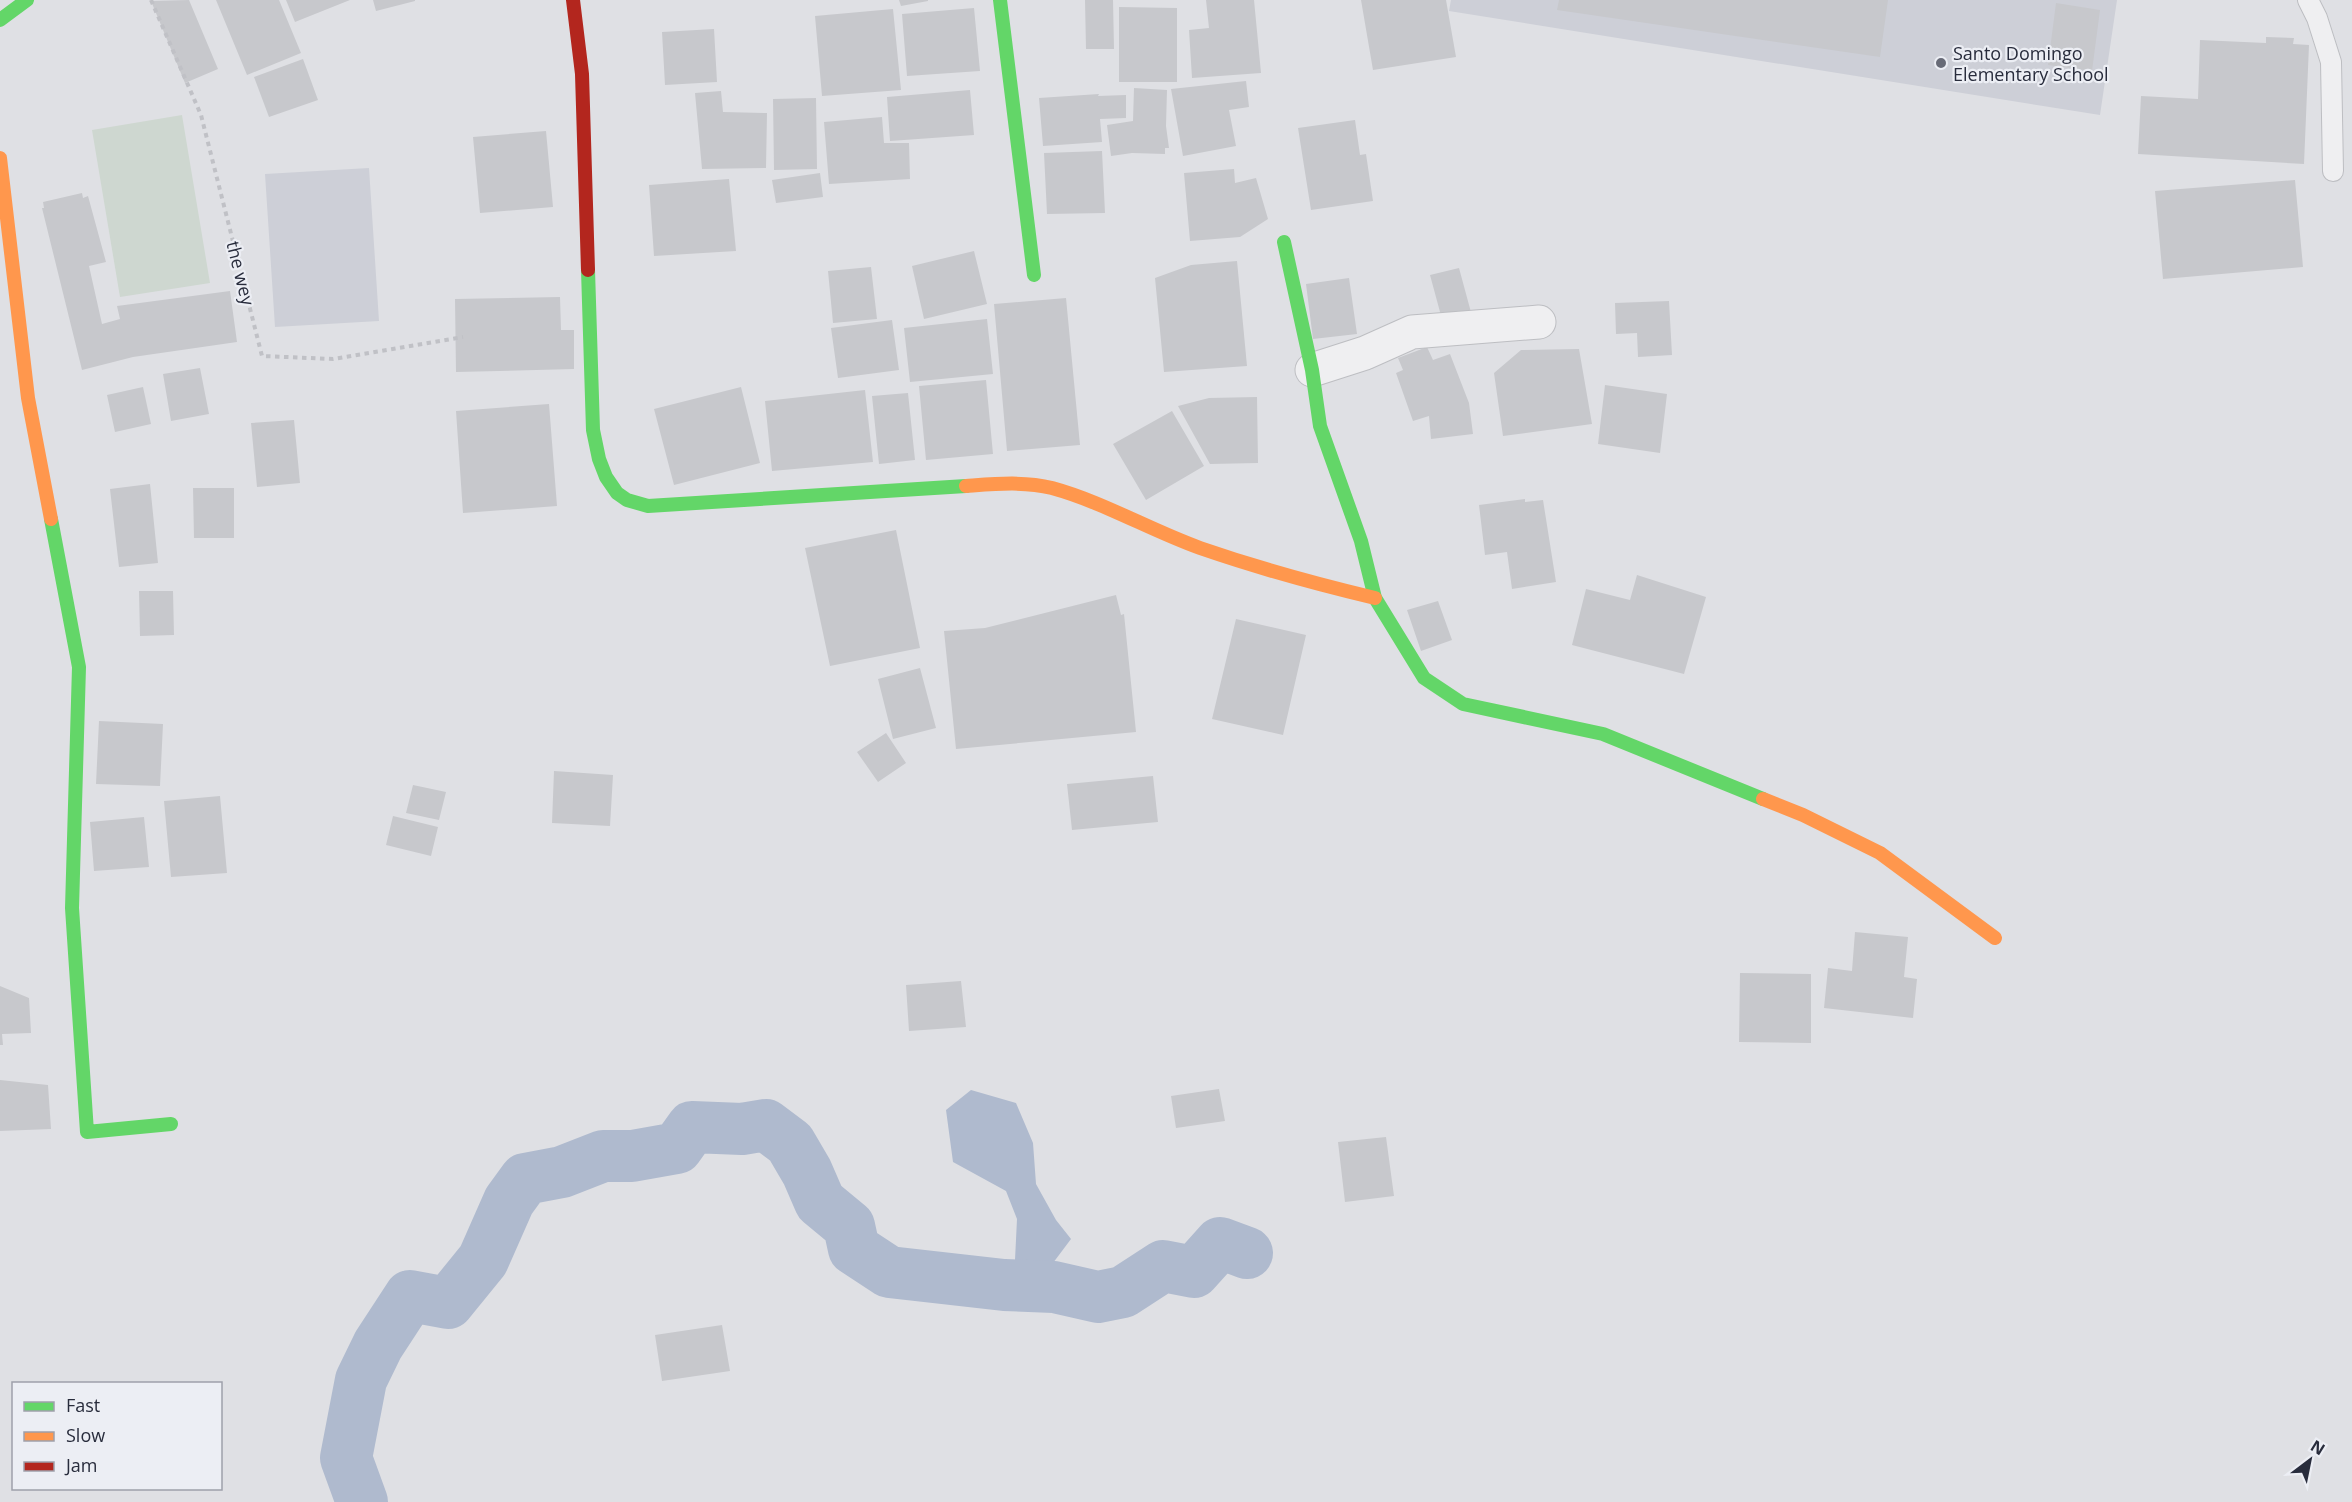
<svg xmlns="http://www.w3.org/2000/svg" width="2352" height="1502" font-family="'Open Sans',sans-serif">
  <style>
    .built { fill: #cdcfd7 }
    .green { fill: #ced7d0 }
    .water { fill: #afbace }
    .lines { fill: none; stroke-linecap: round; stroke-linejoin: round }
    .canal { stroke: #afbace; stroke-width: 52 }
    .building { fill: #c7c8cc }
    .lane-casing { stroke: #bdbec2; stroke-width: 22 }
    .street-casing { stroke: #bdbec2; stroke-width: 35 }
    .path { stroke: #c0c1c6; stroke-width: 4; stroke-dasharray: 4.5 4.5; stroke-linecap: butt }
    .lane { stroke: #efeff1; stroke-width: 20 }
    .street { stroke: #efeff1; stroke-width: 33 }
    .fast { stroke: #63d668; stroke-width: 14 }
    .slow { stroke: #ff974d; stroke-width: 14 }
    .jam { stroke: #b3261e; stroke-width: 14 }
    .poi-dot { fill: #686b77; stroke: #eceef4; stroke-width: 2 }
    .labels { text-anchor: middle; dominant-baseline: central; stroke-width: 4.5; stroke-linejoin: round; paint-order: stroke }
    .poi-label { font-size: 18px; fill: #282c3c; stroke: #eceef4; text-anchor: start }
    .street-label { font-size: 18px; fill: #282c3c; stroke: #eceef4 }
  </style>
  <rect width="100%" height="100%" fill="#dfe0e4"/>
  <!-- built -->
  <path class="built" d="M1451,0H2117L2100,115L1449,11Z
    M369,168L379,321L275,327L265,174Z"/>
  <!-- green -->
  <path class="green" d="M182,115L210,283L120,297L92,130Z"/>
  <!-- water -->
  <path class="water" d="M971,1090L1016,1103L1033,1143L1036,1184L1056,1220L1071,1239L1053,1263L1015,1260L1017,1219L1006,1191L953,1162L946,1110Z"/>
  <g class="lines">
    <!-- canal -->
    <path class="canal" d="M362,1502L346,1458L361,1380L378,1345L410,1296L448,1303L483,1260L509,1201L525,1179L562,1172L603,1156H632L677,1148L692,1127L742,1129L766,1125L790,1143L807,1172L820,1202L849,1226L854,1249L889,1272L1004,1285L1054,1287L1098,1297L1123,1292L1163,1266L1194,1272L1220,1243L1247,1253"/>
  </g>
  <!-- building -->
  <path class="building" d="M189,0L218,69L185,83L151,1Z
    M216,0H279L301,53L247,75Z
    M286,0H350L295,22Z
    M373,0H415V1L376,11Z
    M899,0H928V1L901,6Z
    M1085,0H1113L1114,49H1086Z
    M1206,0H1254L1261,73L1192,78L1189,30L1209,28Z
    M1361,0H1446L1456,57L1373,70Z
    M1559,0H1888L1880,57L1557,10Z
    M2056,3L2100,10L2092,71L2048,65Z
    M1119,7L1177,8V82H1119Z
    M974,8L980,71L907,76L902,14Z
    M893,9L901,90L822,96L815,16Z
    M714,29L717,82L665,85L662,32Z
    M2266,37L2294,38L2293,44L2309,45L2304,164L2138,154L2141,96L2198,99L2200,40L2266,43Z
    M303,59L318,100L269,117L254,77Z
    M1246,81L1249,107L1229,110L1236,146L1183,156L1171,89Z
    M1134,88L1167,90L1166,126L1169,148H1165V154L1132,153L1111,156L1107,125L1133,121Z
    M970,90L974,135L890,141L887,97Z
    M721,91L723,112L767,113L766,168L702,169L695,93Z
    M1099,94L1098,96L1126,95V118L1100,119L1102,142L1043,146L1039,98Z
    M816,98L817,169L774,170L773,99Z
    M882,117L884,143H909L910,179L829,184L824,122Z
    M1355,120L1360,155L1366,154L1373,201L1311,210L1298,128Z
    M546,131L553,207L480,213L473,137Z
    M1102,151L1105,213L1047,214L1044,153Z
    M1234,169L1235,183L1256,178L1268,219L1240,237L1190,241L1184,173Z
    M820,173L823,197L776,203L772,180Z
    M729,179L736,251L654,256L649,185Z
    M2295,180L2303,267L2163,279L2155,191Z
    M82,193L83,198L88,196L106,262L89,266L102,324L120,319L117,306L230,291L237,342L133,357L82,370L42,208H44L43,202Z
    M974,251L987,304L924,319L912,266Z
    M1237,261L1247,366L1164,372L1155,278L1191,265Z
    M871,267L877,319L833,323L828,271Z
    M1459,268L1472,316L1443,323L1430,275Z
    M1349,278L1357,334L1313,339L1306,284Z
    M560,297L561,330H574V369L456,372L455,299Z
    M1066,298L1080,445L1007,451L994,304Z
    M1669,301L1672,355L1638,357L1637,333L1616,334L1615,303Z
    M987,319L993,374L910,382L904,328Z
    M892,320L899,370L838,378L831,328Z
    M1427,347L1433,360L1450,354L1469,403L1473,434L1431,439L1429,416L1413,421L1396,373L1403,370L1398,358Z
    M1579,349L1592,424L1503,436L1494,373L1521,350Z
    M200,368L209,414L171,421L163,374Z
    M986,380L993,454L926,460L919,386Z
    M1605,385L1667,394L1660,453L1598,444Z
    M143,387L151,424L115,432L107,395Z
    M741,387L760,463L674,485L654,409Z
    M865,390L873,462L772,471L765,401Z
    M908,393L915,460L879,464L872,396Z
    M1257,397L1258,463L1210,464L1178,406L1209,398Z
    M549,404L557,506L463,513L456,411Z
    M1172,411L1204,466L1146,500L1113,444Z
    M294,420L300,483L257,487L251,423Z
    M150,484L158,563L119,567L110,489Z
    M193,488H234V538H194Z
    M1525,499V502L1543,500L1556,582L1512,589L1507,552L1485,555L1479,505Z
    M896,530L920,648L830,666L805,548Z
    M1637,575L1706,597L1684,674L1572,645L1586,589L1630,600Z
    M139,591H173L174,635L140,636Z
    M1116,595L1121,615L1124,614L1136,732L956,749L944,631L985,628Z
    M1438,601L1452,640L1421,651L1407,610Z
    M1236,619L1306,635L1283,735L1212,719Z
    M920,668L936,728L893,739L878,679Z
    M99,721L163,724L160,786L96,784Z
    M886,733L906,763L878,782L857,752Z
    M554,771L613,775L610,826L552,823Z
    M1153,776L1158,822L1072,830L1067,784Z
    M413,785L446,792L439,820L406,813Z
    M220,796L227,873L171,877L164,801Z
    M393,816L438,827L431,856L386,845Z
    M144,817L149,867L94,871L90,822Z
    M1855,932L1908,937L1904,977L1917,979L1913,1018L1824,1008L1828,968L1852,971Z
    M1740,973L1811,974V1043L1739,1042Z
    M961,981L966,1027L909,1031L906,985Z
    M0,986L29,998L31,1033L2,1034L3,1045H0Z
    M0,1080L48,1085L51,1129L0,1131Z
    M1219,1089L1225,1121L1176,1128L1171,1096Z
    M1386,1137L1394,1196L1345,1202L1338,1142Z
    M722,1325L730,1371L662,1381L655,1335Z"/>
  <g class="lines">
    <!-- lane casing -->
    <g class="lane-casing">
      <path id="lane" d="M2308,0L2317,18L2331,62L2333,171"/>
    </g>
    <!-- street casing -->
    <g class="street-casing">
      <path id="street" d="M1312,370L1365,353L1412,332L1539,322"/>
    </g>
    <!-- path -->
    <path class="path" d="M151,0L201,115L262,356L333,359L463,337"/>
    <!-- lane -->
    <use href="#lane" class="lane"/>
    <!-- street -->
    <use href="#street" class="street"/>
    <!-- fast -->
    <path class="fast" d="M1000,0L1034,275
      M0,20L27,0
      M1284,242L1312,370L1320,426L1361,541L1375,598L1424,678L1463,704L1603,734L1763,799
      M588,270L593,430L599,459L606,477L617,493L627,500L648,506L966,486
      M51,519L79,667L72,908L87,1132L171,1124"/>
    <!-- slow -->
    <path class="slow" d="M0,158L28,398L51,519
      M966,486C994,484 1024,481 1052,488C1103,502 1150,530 1200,548C1258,568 1316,584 1375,598
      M1763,799L1803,815L1880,853L1995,938"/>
    <!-- jam -->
    <path class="jam" d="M573,0L582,74L588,270"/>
  </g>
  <!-- markers -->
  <circle class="poi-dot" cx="1941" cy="63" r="6"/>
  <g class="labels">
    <!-- poi labels -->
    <g class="poi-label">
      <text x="1953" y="53">Santo Domingo<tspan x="1953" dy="21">Elementary School</tspan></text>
    </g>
    <!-- street labels -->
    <g class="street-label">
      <text transform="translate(241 273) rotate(76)">the wey</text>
    </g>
  </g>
  <!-- legend -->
  <rect x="12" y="1382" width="210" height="108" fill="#eceef4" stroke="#9ea0aa" stroke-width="1.5"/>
  <rect x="24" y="1402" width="30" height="9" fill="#63d668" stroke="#9ea0aa" stroke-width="1.5"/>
  <text x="66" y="1412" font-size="18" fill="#282c3c">Fast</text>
  <rect x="24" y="1432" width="30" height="9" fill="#ff974d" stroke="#9ea0aa" stroke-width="1.5"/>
  <text x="66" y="1442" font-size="18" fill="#282c3c">Slow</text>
  <rect x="24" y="1462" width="30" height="9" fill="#b3261e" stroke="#9ea0aa" stroke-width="1.5"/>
  <text x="66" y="1472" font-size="18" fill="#282c3c">Jam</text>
  <!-- north arrow -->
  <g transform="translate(2310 1460) rotate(32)" stroke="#eceef4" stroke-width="4.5" paint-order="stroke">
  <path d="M0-4.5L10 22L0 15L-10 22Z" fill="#282c3c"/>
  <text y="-9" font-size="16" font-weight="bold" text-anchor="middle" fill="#282c3c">N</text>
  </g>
</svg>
